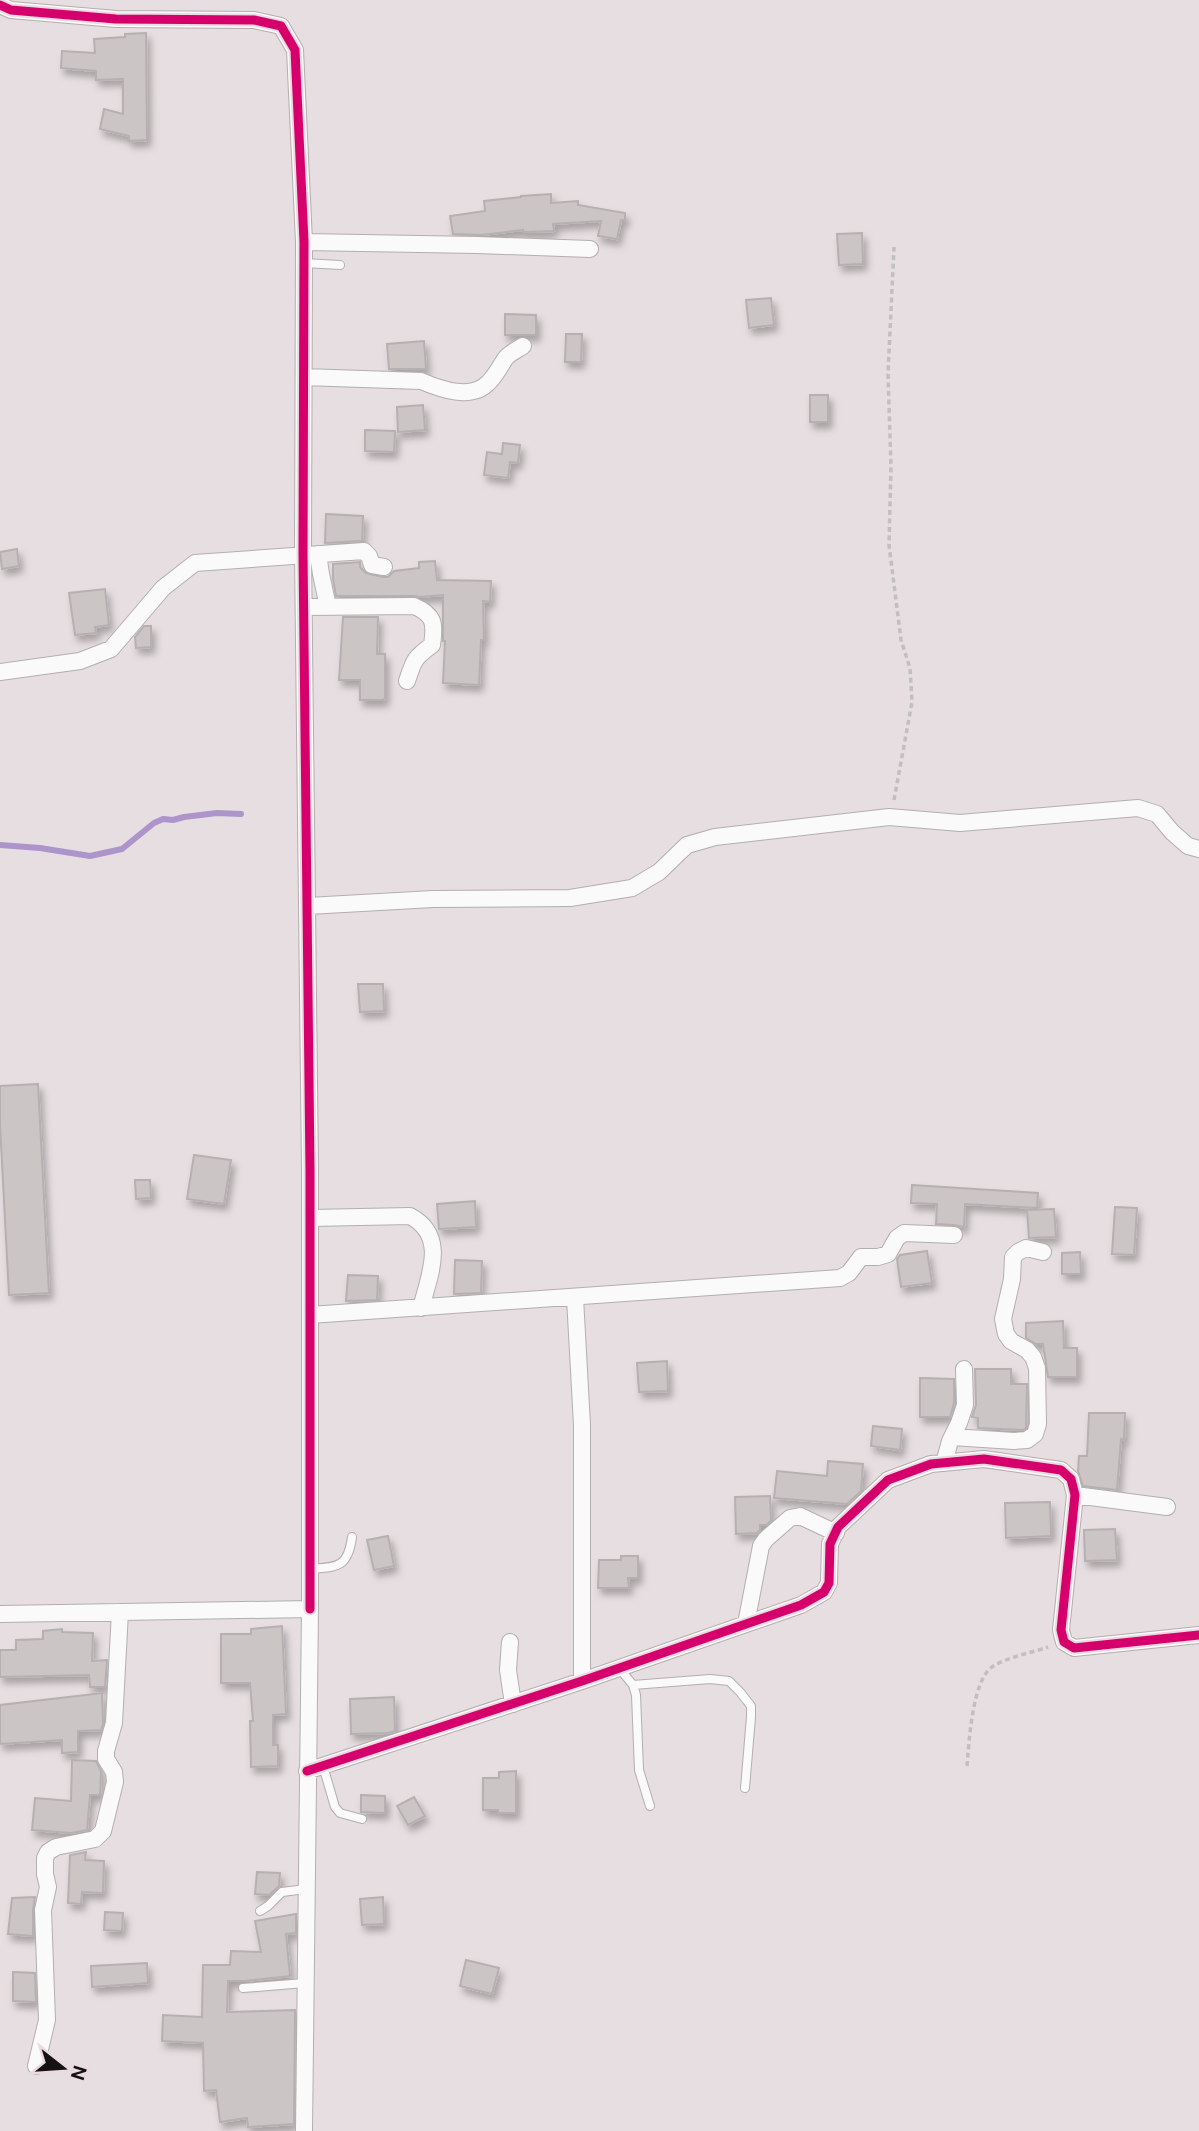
<svg xmlns="http://www.w3.org/2000/svg" width="1199" height="2131" font-family="'DM Sans',sans-serif">
  <style>
    .lines { fill: none; stroke-linecap: round; stroke-linejoin: round }
    .stream { stroke: #ad94ca; stroke-width: 6 }
    .building { fill: #cbc5c6; stroke: #b7b0b1; stroke-width: 2; filter: url(#shadow) }
    .service-casing { stroke: #b3aeb0; stroke-width: 10 }
    .minor-casing { stroke: #b3aeb0; stroke-width: 18 }
    .path { stroke: #c1bfc0; stroke-width: 3.5; stroke-dasharray: 5 3.5; stroke-linecap: butt }
    .service { stroke: #fbfafa; stroke-width: 8 }
    .minor { stroke: #fbfafa; stroke-width: 16 }
    .cycleway-casing { stroke: #eadbe0; stroke-width: 13 }
    .cycleway { stroke: #d6006c; stroke-width: 9 }
  </style>
  <defs>
    <filter id="shadow"><feDropShadow dx="3.5" dy="6" stdDeviation="3.5" flood-color="#0004"/></filter>
  </defs>
  <rect width="100%" height="100%" fill="#e6dee1"/>
  <g class="lines">
    <!-- stream -->
    <path class="stream" d="M0,845L40,848L90,856L122,849L154,823L163,819L173,820L184,817L217,813L241,814"/>
  </g>
  <!-- building -->
  <path class="building" d="M146,33L147,140L129,141V136L100,129L104,109L123,114V79L96,80V71L61,68L62,51L95,53L94,39L125,37V34Z
    M551,194V203L578,201V205L625,213V220H621L617,239L598,236L601,221L553,224L554,231L523,232V230L482,235L453,234L450,216L485,211L484,201L521,197V196Z
    M862,233L863,264L839,265L837,234Z
    M771,298L774,325L749,328L746,300Z
    M505,314L536,315V335H505Z
    M566,334H582L581,362H565Z
    M424,341L426,369H389L387,344Z
    M810,395H828V422H810Z
    M423,405L425,430L398,432L397,407Z
    M365,430L395,431L394,452L365,451Z
    M503,443L520,445L518,463L510,462L508,478L484,475L487,452L502,454Z
    M326,514L363,516L362,541L325,543Z
    M17,549L19,566L2,569L0,552Z
    M435,561L437,580L491,581L490,602L483,601L484,640H481L479,685L443,683L445,641H443V595L420,597L414,596H336L333,579V564L360,562V567L366,573L383,577H388L394,571L419,568V562Z
    M105,589L109,625L95,627L96,633L75,635L69,593Z
    M343,617H378L377,654H385V698L383,700H360V680H339Z
    M144,626H151V647L136,648L135,637Z
    M358,984H383L384,1011L360,1012Z
    M38,1084L49,1293L9,1295L0,1125V1086Z
    M194,1155L231,1160L224,1204L187,1199Z
    M135,1180H150L151,1198L136,1199Z
    M912,1185L1038,1193L1037,1208L965,1204L964,1227L954,1225L936,1224L937,1204L911,1203Z
    M475,1201L476,1227L439,1229L437,1204Z
    M1115,1207L1137,1208L1134,1255L1112,1254Z
    M1054,1209L1056,1237L1029,1238L1027,1210Z
    M927,1251L932,1283L901,1287L897,1259L900,1255Z
    M1080,1252L1081,1274H1062V1253Z
    M455,1260L482,1261L481,1293L454,1294Z
    M348,1275L378,1276L377,1300L346,1301Z
    M1063,1321L1064,1348H1077V1377H1048L1043,1344H1036L1026,1338V1323Z
    M667,1361L668,1391L639,1392L637,1363Z
    M975,1369H1011V1384H1027L1026,1428L1023,1430L978,1428V1418L972,1417L976,1405Z
    M920,1378L954,1379V1403L950,1417H920Z
    M1089,1413H1125L1124,1440L1121,1439L1117,1490L1083,1486L1078,1471L1079,1456H1087Z
    M873,1426L902,1429L900,1450L871,1446Z
    M828,1461L863,1464L861,1491L847,1504L774,1498L777,1471L827,1476Z
    M770,1496L771,1521L766,1525H760V1530L757,1533L736,1534L735,1497Z
    M1050,1502L1051,1536L1006,1538L1005,1503Z
    M1115,1529L1117,1560L1085,1561L1084,1530Z
    M388,1536L394,1566L374,1570L367,1540Z
    M621,1556H638V1578H628L629,1588H598L599,1560H621Z
    M282,1626L286,1714L273,1715V1745H278V1766L251,1767L250,1721H253L250,1683H221V1634H251V1629Z
    M62,1629V1632L93,1633L92,1661L107,1660L105,1687H90L89,1675L0,1677V1650H16V1640L43,1639V1631Z
    M102,1693L103,1724L101,1730L78,1731V1752L62,1753V1740L0,1744V1705Z
    M394,1697L395,1731L388,1733L351,1734L350,1699Z
    M72,1760L96,1761L101,1771L100,1795H90L87,1830L71,1833L32,1830L35,1798L71,1801Z
    M516,1771V1813H498V1810H483V1778H499V1772Z
    M361,1795L385,1796V1813L361,1812Z
    M414,1797L425,1816L408,1825L397,1806Z
    M86,1852L85,1860L104,1861L103,1893L82,1892L81,1904L68,1903L70,1855Z
    M257,1872L280,1873L279,1886L269,1895L255,1894Z
    M35,1897L33,1910V1936L8,1934L12,1898Z
    M383,1897L384,1924L362,1925L360,1899Z
    M105,1912L123,1913L122,1931L104,1930Z
    M296,1914V1933L286,1934L290,1976L245,1981H228L227,2012L295,2010L294,2124L248,2127L247,2118L220,2122L216,2090L204,2091L203,2043L162,2041L163,2015L202,2017L203,1965H230L231,1951L261,1952L255,1921Z
    M466,1960L499,1968L492,1994L460,1986Z
    M147,1963L148,1983L92,1987L91,1966Z
    M13,1972L35,1973L36,2002L13,2001Z"/>
  <g class="lines">
    <!-- service casing -->
    <g class="service-casing">
      <path id="service" d="M304,263L340,265
        M310,1569C337,1567 348,1568 352,1537
        M619,1668L633,1685L636,1695L639,1770L650,1806
        M633,1685L710,1679L729,1681L740,1692L751,1706V1717L745,1788
        M323,1766L335,1807L340,1813L362,1819
        M260,1911L268,1906L282,1892L306,1889
        M243,1988L305,1983"/>
    </g>
    <!-- minor casing -->
    <g class="minor-casing">
      <path id="minor" d="M0,5L11,10L116,19L254,20L281,26L295,50L304,242L303,554L310,1170V1609
        M304,242L477,245L590,249
        M304,377L421,381C440,389 472,401 489,382C496,375 500,367 505,359C509,353 517,350 523,346
        M318,554L321,574L328,607
        M304,607L414,606C435,615 435,624 432,645C414,658 414,660 407,681
        M0,672L80,661L111,649L163,588L195,563L364,551L369,556L372,565L384,567
        M308,906L433,899L570,898L632,888L659,872L687,845L715,837L889,817L960,823L1138,808L1157,814L1172,832L1188,846L1199,849
        M311,1218L410,1216C448,1236 429,1276 421,1308
        M575,1298L582,1425V1681
        M310,1315L840,1278L849,1273L861,1257H878L888,1254L897,1238L904,1233L954,1235
        M952,1437L1014,1441L1027,1440L1035,1434L1038,1424L1037,1368L1033,1357L1027,1350L1011,1341L1006,1334L1003,1319L1012,1279L1013,1257L1018,1252L1026,1248L1043,1252
        M944,1463L950,1441L959,1423L965,1405L964,1369
        M1075,1495L1167,1507
        M0,1614L310,1609L304,2131
        M746,1624L761,1546L766,1539L790,1518L800,1516L836,1533
        M510,1642L508,1670L513,1704
        M307,1771L582,1681L801,1605L824,1592L829,1583L830,1544L838,1527L888,1480L931,1464L984,1459L1061,1470L1071,1479L1075,1495L1061,1630L1064,1642L1074,1648L1199,1635
        M36,2066L47,2020L43,1910L48,1887L45,1874V1858L48,1852L56,1847L95,1839L103,1831L115,1782L114,1772L106,1759V1751L114,1723L120,1612"/>
    </g>
    <!-- path -->
    <path class="path" d="M894,800L912,702L910,668L901,640L889,545L891,467L888,374L894,247
      M967,1766C969,1743 972,1681 992,1667C1007,1657 1031,1653 1048,1647"/>
    <!-- service -->
    <use href="#service" class="service"/>
    <!-- minor -->
    <use href="#minor" class="minor"/>
    <!-- cycleway casing -->
    <g class="cycleway-casing">
      <path id="cycleway" d="M0,5L11,10L116,19L254,20L281,26L295,50L304,242L303,554L310,1170V1609
        M307,1771L582,1681L801,1605L824,1592L829,1583L830,1544L838,1527L888,1480L931,1464L984,1459L1061,1470L1071,1479L1075,1495L1061,1630L1064,1642L1074,1648L1199,1635"/>
    </g>
    <!-- cycleway -->
    <use href="#cycleway" class="cycleway"/>
  </g>
  <!-- north arrow -->
  <g transform="translate(63 2068) rotate(107)" stroke="#eadbe0" stroke-width="5" paint-order="stroke">
  <path d="M0-5L12 26L0 18L-12 26Z" fill="#161113"/>
  <text y="-10" font-size="19" font-weight="bold" text-anchor="middle" fill="#161113">N</text>
  </g>
</svg>
